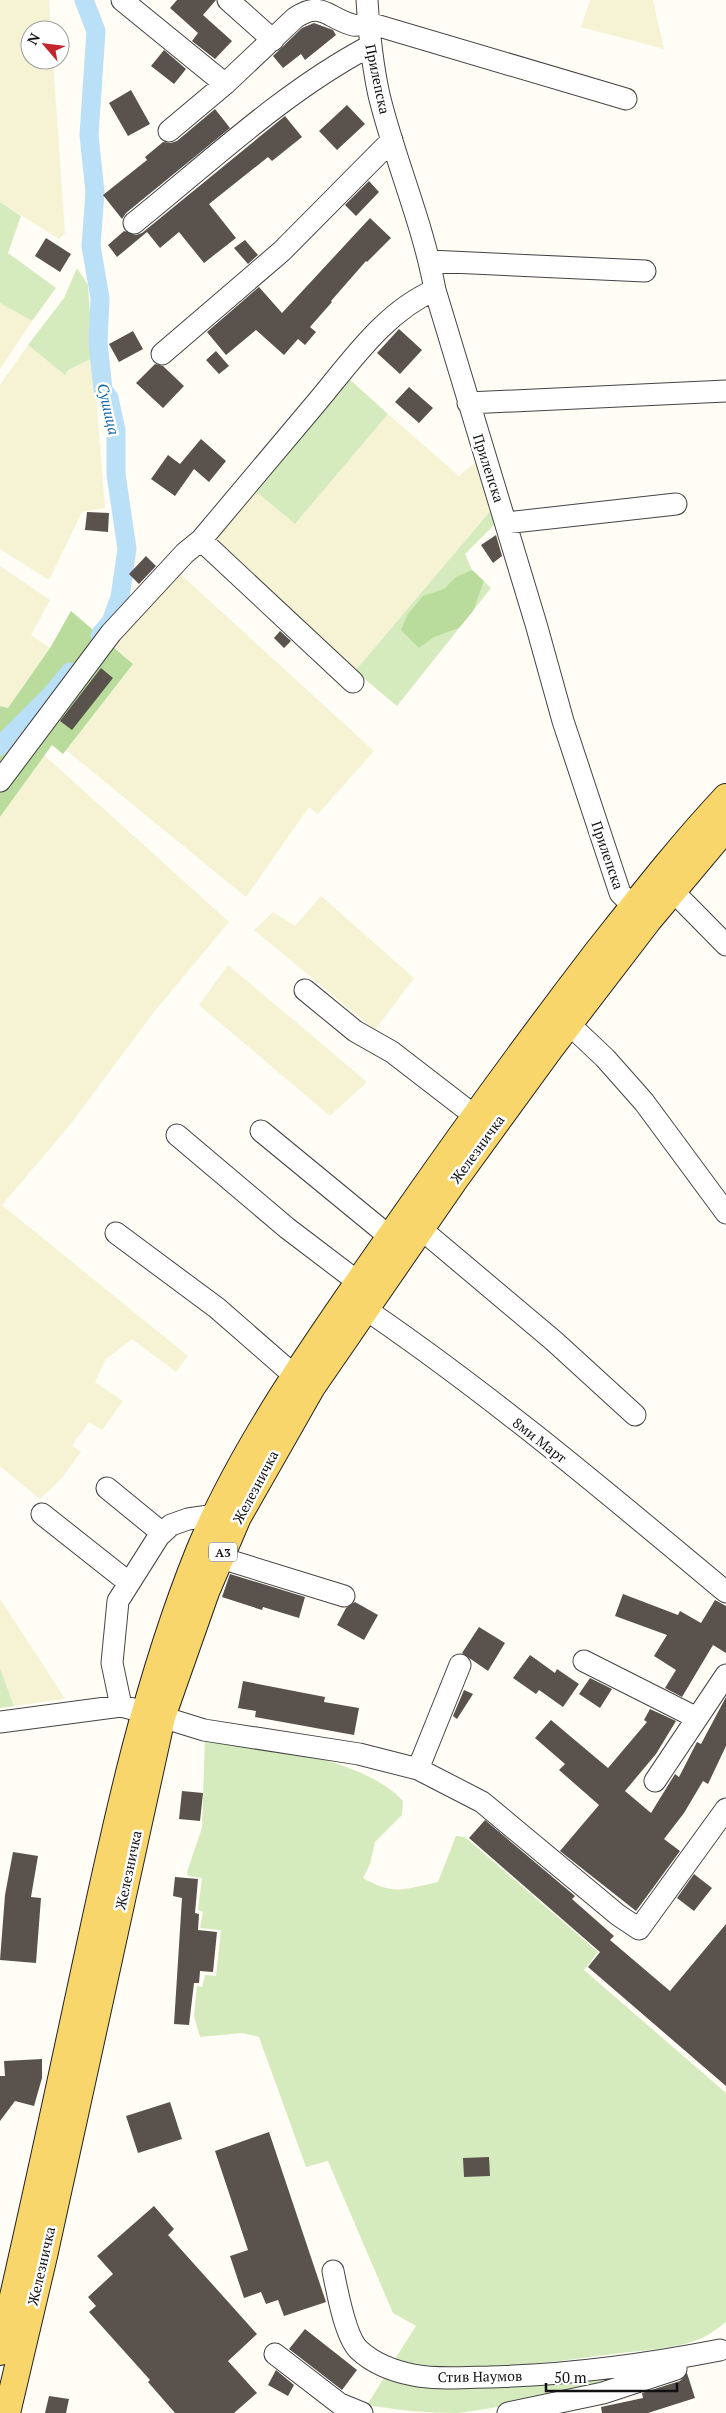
<svg xmlns="http://www.w3.org/2000/svg" width="726" height="2413" font-family="'PT Serif',serif">
  <style>
    .farmland { fill: #f6f3d4 }
    .green { fill: #d5ebbd }
    .forest { fill: #b9dc9c }
    .lines { fill: none; stroke-linecap: round; stroke-linejoin: round }
    .canal { stroke: #b9e0f7; stroke-width: 19 }
    .building { fill: #5a524d }
    .minor-casing { stroke: #444; stroke-width: 23 }
    .major-casing { stroke: #222; stroke-width: 28 }
    .minor { stroke: #fff; stroke-width: 21 }
    .major { stroke: #f9d66b; stroke-width: 26 }
    .labels { text-anchor: middle; dominant-baseline: central; stroke-width: 5; stroke-linejoin: round; paint-order: stroke }
    .shield { fill: #fff; stroke: #585858; stroke-width: 1 }
    .shield-label { font-size: 12px; font-weight: bold; fill: #111 }
    .street-label { font-size: 14px; fill: #111; stroke: #fff }
    .water-label { font-size: 15px; font-style: italic; fill: #1768a6; stroke: #fff }
  </style>
  <rect width="100%" height="100%" fill="#fffdf5"/>
  <!-- farmland -->
  <path class="farmland" d="M0,0H49L51,30H30V60H53L65,233L59,239L0,202Z
    M590,0H653L664,49L581,27Z
    M0,303L32,321L0,369Z
    M28,345L64,374L68,370L93,358L105,508L82,512L49,580L0,549V385Z
    M388,414L459,476L476,462L492,509L355,671L218,545L216,534L253,489L295,524Z
    M0,566L50,600L31,635L50,648L8,708L0,706Z
    M178,572L374,751L318,814L309,807L246,897L66,750L133,664L110,643Z
    M44,755L229,922L154,1012L69,1126L2,1205L188,1356L176,1372L132,1339L105,1360L95,1382L123,1401L102,1430L89,1422L72,1445L81,1452L61,1479L40,1499L0,1466V817Z
    M321,896L414,978L375,1030L254,930L273,912L295,926Z
    M228,965L367,1082L330,1116L199,1005Z
    M0,1599L25,1637L65,1699L14,1706L0,1668Z"/>
  <!-- green -->
  <path class="green" d="M0,202L21,216L8,253L56,288L32,321L0,303Z
    M77,268L88,285L93,358L68,370L65,375L28,345L64,298Z
    M347,377L388,414L295,524L253,489Z
    M492,509L496,523L465,554L472,570L491,588L397,706L355,671Z
    M0,1668L14,1706L0,1708Z
    M205,1737C262,1747 363,1757 403,1801L402,1815L375,1842L370,1864L363,1878C394,1896 405,1889 438,1882L456,1836L465,1837L598,1952L584,1970L726,2093V2322C718,2328 709,2335 700,2339C674,2349 642,2350 614,2354C550,2362 457,2377 395,2359L416,2326L393,2313L328,2161L306,2167L259,2037L242,2033L200,2037L194,2016L197,1986L202,1987L205,1975L216,1976L221,1930L200,1928L203,1912L198,1910L202,1878L188,1876L187,1872L202,1828Z
    M669,2362C602,2382 527,2405 458,2413C427,2413 396,2410 367,2405L387,2373Z"/>
  <!-- forest -->
  <path class="forest" d="M472,570L484,581L473,611L459,628L434,637L419,648L401,630L408,614L423,596L444,589L456,577Z
    M71,611L133,664L63,754L52,745L0,817V706L8,708L50,648Z"/>
  <g class="lines">
    <!-- canal -->
    <path class="canal" d="M84,0L96,31L89,135L95,192L91,246L100,298L98,342L103,390L109,398L116,430V474L127,549L120,597L111,622L100,635
      M0,746L52,694L70,672"/>
  </g>
  <!-- building -->
  <path class="building" d="M177,0H216L203,15L232,41L215,59L192,41L198,33L170,8Z
    M314,23L333,30L336,35L305,60L301,54L283,68L273,56L302,28Z
    M164,50L186,69L174,84L151,66Z
    M131,90L150,124L128,136L109,103Z
    M347,105L365,124L337,150L319,131Z
    M215,109L230,128L126,213L122,219L103,195L147,160L145,157L163,142L171,143L177,141Z
    M285,116L302,137L272,161L268,157L209,204L236,238L204,263L179,232L160,248L147,232L117,257L108,245L124,231L136,235L142,233Z
    M369,181L379,192L356,216L345,205Z
    M370,218L391,238L367,262L366,261L331,301L332,302L310,327L316,332L305,345L298,339L284,355L256,330L226,355L207,332L259,287L282,313Z
    M46,238L71,254L60,272L35,256Z
    M245,240L258,255L248,264L234,248Z
    M399,329L422,350L400,374L377,353Z
    M133,331L143,349L119,362L109,344Z
    M216,351L229,366L219,374L206,360Z
    M155,364L163,366L184,386L163,408L136,383Z
    M409,387L433,408L419,423L395,402Z
    M201,439L226,461L209,482L194,469L175,496L151,479L168,455L180,464Z
    M87,512L109,513L108,532L85,530Z
    M496,535L502,556L493,563L481,545Z
    M146,556L156,566L139,584L129,574Z
    M280,631L291,641L284,648L274,638Z
    M101,668L113,678L72,730L60,721Z
    M230,1574L305,1597L299,1618L263,1607L262,1610L222,1597Z
    M623,1594L678,1615L680,1611L701,1623L715,1600L726,1606V1653L713,1645L682,1697L665,1688L676,1670L654,1656L667,1635L615,1616Z
    M355,1602L378,1615L364,1640L337,1625L346,1608Z
    M479,1627L505,1643L488,1671L462,1653Z
    M530,1655L555,1673L557,1669L579,1684L563,1707L539,1690L536,1694L513,1678Z
    M590,1678L612,1689L600,1708L579,1694Z
    M243,1681L325,1697L324,1702L359,1708L354,1735L255,1717L256,1711L238,1708Z
    M464,1690L473,1694L457,1719L453,1716Z
    M726,1697V1746L708,1784L703,1781L684,1813L664,1839L680,1851L636,1911L560,1851L599,1805L559,1770L565,1764L535,1738L551,1720L608,1768L647,1722L644,1720L650,1709L676,1721L656,1754L625,1791L651,1813L675,1774L679,1777L697,1742L701,1744Z
    M182,1791L203,1793L200,1821L179,1819Z
    M485,1820L575,1896L572,1899L614,1936L610,1940L670,1991L726,1924V2086L588,1967L600,1952L469,1838Z
    M13,1852L38,1856L31,1897L41,1898L36,1963L0,1960L5,1895Z
    M694,1874L712,1888L694,1911L677,1898Z
    M175,1877L198,1879L195,1913L199,1914L198,1930L217,1932L213,1972L200,1971L199,1983H194L189,2025L174,2024L182,1898L173,1896Z
    M42,2059V2078L34,2106L15,2101L0,2121V2076H5L4,2061Z
    M170,2102L182,2139L138,2153L126,2116Z
    M269,2132L326,2302L284,2316L278,2300L266,2304L261,2292L244,2298L230,2256L248,2250L215,2151Z
    M489,2157L490,2176L464,2177L463,2158Z
    M154,2206L174,2229L168,2235L257,2334L228,2361L257,2393L234,2413H175L148,2382L150,2380L89,2312L96,2306L88,2297L113,2274L97,2256Z
    M305,2329L357,2370L342,2390L289,2349Z
    M276,2370L294,2385L288,2396L268,2385Z
    M687,2373L695,2398L648,2413H602L601,2407L643,2398L642,2393L680,2381Z
    M49,2396L69,2399L66,2413H45Z"/>
  <g class="lines">
    <!-- minor casing -->
    <g class="minor-casing">
      <path id="minor" d="M122,0L225,84
        M228,0L273,40
        M367,0C369,32 372,63 379,95C395,161 423,223 435,290L536,624L563,721L620,893L644,917
        M169,131L225,84L295,18C322,0 327,18 353,25C357,26 364,24 369,23L626,99
        M134,223C210,162 283,92 370,46
        M429,261L645,271
        M162,354L282,251L392,140
        M468,403L726,391
        M506,523L676,504
        M201,540L353,682
        M0,781L111,633L185,553L201,540C238,496 275,452 312,408C348,366 383,312 435,290
        M663,881L726,945
        M305,990L355,1031L392,1052L475,1116
        M569,1024L605,1058L644,1102L726,1213
        M261,1131L390,1237
        M177,1135L287,1228L358,1282
        M421,1229L554,1341L635,1415
        M116,1233L217,1308L296,1377
        M352,1300C483,1388 605,1491 726,1592
        M107,1488L162,1533
        M42,1514L128,1582
        M221,1558L344,1596
        M584,1661L697,1718
        M121,1706L112,1663L118,1601L159,1536L171,1525L188,1519L216,1515
        M162,1717L204,1730L359,1754L418,1769L482,1802L618,1915L639,1929L726,1809
        M0,1722L121,1706L133,1709
        M418,1769L460,1665
        M655,1781L726,1675
        M333,2271C337,2290 345,2337 359,2350C374,2364 393,2371 413,2375C437,2380 465,2377 489,2377C568,2375 643,2365 720,2350
        M275,2354L340,2404L362,2413
        M508,2413L603,2393L676,2369"/>
    </g>
    <!-- major casing -->
    <g class="major-casing">
      <path id="major" d="M0,2352C32,2218 60,2083 89,1949C118,1814 147,1680 199,1551C248,1434 333,1319 405,1215C467,1126 531,1038 597,952C639,899 680,846 726,797
        M7,2413L44,2256L162,1717L206,1592L238,1517L312,1387L454,1181L550,1049L648,921L726,828"/>
    </g>
    <!-- minor -->
    <use href="#minor" class="minor"/>
    <!-- major -->
    <use href="#major" class="major"/>
  </g>
  <g class="labels">
    <!-- shield labels -->
    <rect class="shield" x="209" y="1542.5" width="28" height="19" rx="4"/>
    <g class="shield-label">
      <text x="223" y="1552">A3</text>
    </g>
    <!-- street labels -->
    <g class="street-label">
      <text transform="translate(378 79) rotate(78)">Прилепска</text>
      <text transform="translate(489 468) rotate(72)">Прилепска</text>
      <text transform="translate(608 855) rotate(71)">Прилепска</text>
      <text transform="translate(477 1149) rotate(-54)">Железничка</text>
      <text transform="translate(540 1440) rotate(38)">8ми Март</text>
      <text transform="translate(255 1487) rotate(-62)">Железничка</text>
      <text transform="translate(128 1870) rotate(-78)">Железничка</text>
      <text transform="translate(41 2266) rotate(-77)">Железничка</text>
      <text transform="translate(480 2376) rotate(-1)">Стив Наумов</text>
    </g>
    <!-- water labels -->
    <g class="water-label">
      <text transform="translate(109 409) rotate(77)">Сушица</text>
    </g>
  </g>
  <!-- north arrow -->
  <g transform="translate(45 45) rotate(298)"><circle r="24" fill="#ffffff" stroke="#a0a0a0"/>
  <path d="M0-4L9 19L0 12L-9 19Z" fill="#c4262e"/>
  <text y="-8" font-size="14" font-weight="bold" text-anchor="middle" fill="#111111">N</text>
  </g>
  <!-- scale -->
  <path d="M546 2383v8h131v-8" fill="none" stroke="#111111" stroke-width="2.5"/>
  <text x="554" y="2383" font-size="15" fill="#111111" stroke="#ffffff" stroke-width="4" paint-order="stroke">50 m</text>
</svg>
